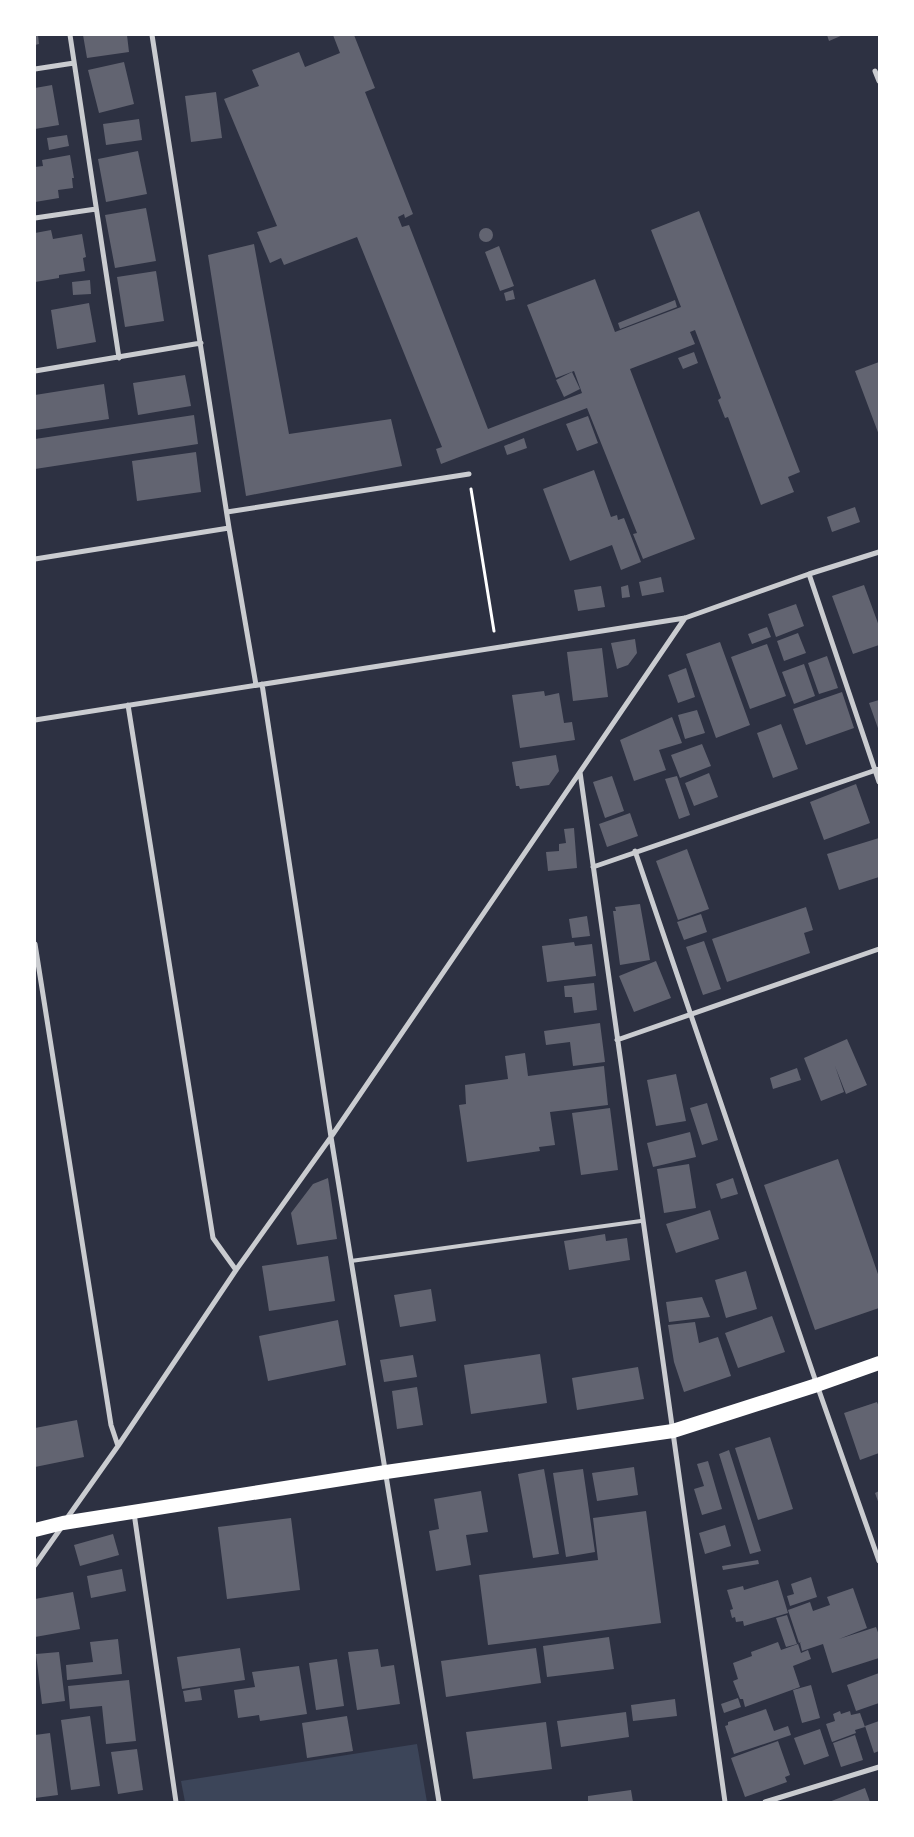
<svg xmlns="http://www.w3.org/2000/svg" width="914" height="1837" font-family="Barlow,sans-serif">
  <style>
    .green { fill: #3c4559 }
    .building { fill: #626471 }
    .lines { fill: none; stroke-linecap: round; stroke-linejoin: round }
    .path { stroke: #fff; stroke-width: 3 }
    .service { stroke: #caccd0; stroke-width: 4 }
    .minor { stroke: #caccd0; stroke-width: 5 }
    .trunk { stroke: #fff; stroke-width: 14 }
  </style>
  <rect width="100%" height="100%" fill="#2d3142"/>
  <!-- green -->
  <path class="green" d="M417,1744L427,1802H185L181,1781Z"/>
  <!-- building -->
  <path class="building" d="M35,35H38L39,44L35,45Z
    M83,35H127L129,52L87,58Z
    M333,35H354L375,88L365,92L413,214L405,218L404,214L398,217L402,227L409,225L488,429L582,393L574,371L556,378L527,305L595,279L615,332L681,307L651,230L699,211L800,472L788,477L794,492L761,505L728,417L725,418L718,400L721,398L695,330L690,332L695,344L630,369L695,539L643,559L633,534L637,533L587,408L441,464L436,449L442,447L357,237L284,265L281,258L270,263L257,232L277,226L224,99L259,86L252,70L299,52L305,67L340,53Z
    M827,35H843L829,41Z
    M124,62L134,104L99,113L88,70Z
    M52,85L59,125L35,129V88Z
    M216,92L222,138L191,142L185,96Z
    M139,119L142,140L106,145L103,124Z
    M67,135L69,146L49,150L47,138Z
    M138,151L147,194L106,202L98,159Z
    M70,155L74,178H72L73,188L58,190L59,198L35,202V167L43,166L42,160Z
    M146,208L156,261L115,268L105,215Z
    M479 235a7 7 0 1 1 14 0a7 7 0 1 1-14 0Z
    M51,230L53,239L82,234L86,257L83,258L85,271L59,275V278L35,282V233Z
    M254,244L289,434L391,419L402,466L246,496L208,255Z
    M499,246L514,286L500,291L485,252Z
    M156,271L164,321L125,327L117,277Z
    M90,280L91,294L73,295L72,282Z
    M513,290L515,299L506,301L504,293Z
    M675,300L677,307L620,329L618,323Z
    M89,303L96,342L57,349L51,310Z
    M694,352L698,363L683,369L678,358Z
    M879,362V435L855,371Z
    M572,372L580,389L564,397L556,380Z
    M185,375L191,406L138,415L133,383Z
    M104,384L109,419L35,430V395Z
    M194,415L198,444L35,469V439Z
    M588,416L598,443L577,451L566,424Z
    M524,438L527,448L507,455L504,446Z
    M196,452L201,492L137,501L132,461Z
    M594,470L611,517L617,515L618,520L624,518L641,562L621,570L612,545L570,561L543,489Z
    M855,507L860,522L832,532L827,517Z
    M661,577L664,592L642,596L639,582Z
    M628,585L630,597L622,598L621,587Z
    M864,585L879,626V645L853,654L832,596Z
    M601,586L605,607L578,611L574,590Z
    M796,604L804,626L776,637L768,614Z
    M767,627L771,637L752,644L748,634Z
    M798,633L806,653L784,661L777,641Z
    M635,639L637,653L628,665L617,669L611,643Z
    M720,642L750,725L716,738L686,654Z
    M767,644L786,696L750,709L731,657Z
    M602,648L608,697L573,701L567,652Z
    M827,656L838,688L819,694L808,663Z
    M804,664L815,696L794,704L782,672Z
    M686,668L695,697L678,703L668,675Z
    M544,691L545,696L559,693L564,723L572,722L575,740L520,748L512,695Z
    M842,692L854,728L806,745L793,709Z
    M879,700V731L869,703Z
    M697,710L705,733L685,739L678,715Z
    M672,717L682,743L659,750L666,770L634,781L620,740Z
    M781,724L798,769L773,778L757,733Z
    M702,744L711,766L680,778L671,755Z
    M556,755L559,771L549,785L520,789L519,786H516L512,762Z
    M709,773L718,797L694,806L685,783Z
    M612,776L624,811L605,818L593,782Z
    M677,776L690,815L679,819L665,779Z
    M856,784L870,823L824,840L810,802Z
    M630,813L638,836L607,847L599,824Z
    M574,828L577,868L548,871L546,852L559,851V844L566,843L564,829Z
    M879,838V877L839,890L827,854Z
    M687,849L709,909L678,920L656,861Z
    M640,904L650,960L620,965L613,911H616L615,907Z
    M806,907L813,930L804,933L810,953L727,982L712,939Z
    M701,914L707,932L684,940L677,922Z
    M587,916L590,936L572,938L569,919Z
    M704,941L721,989L703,995L686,947Z
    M574,942L575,946L592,944L596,976L547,982L542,946Z
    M656,961L671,998L634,1012L619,976Z
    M594,983L597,1010L574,1013L572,997H565L564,986Z
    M600,1023L605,1062L573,1066L570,1042L546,1045L544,1031Z
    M847,1039L867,1085L846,1094L835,1066L844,1092L821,1101L804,1058Z
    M525,1053L528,1076L604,1066L608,1105L550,1112L555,1145L539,1147L540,1151L467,1162L459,1105L466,1104L465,1085L508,1079L505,1056Z
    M797,1068L801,1080L773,1089L770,1078Z
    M676,1074L686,1121L656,1126L647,1080Z
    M707,1103L718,1140L702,1145L690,1108Z
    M610,1108L618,1170L581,1175L572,1113Z
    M690,1132L696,1157L653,1167L647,1143Z
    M838,1159L879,1277V1308L815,1330L764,1185Z
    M689,1164L696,1208L664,1213L657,1169Z
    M328,1178L337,1239L297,1245L291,1213L313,1184Z
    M733,1178L738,1194L721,1199L716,1184Z
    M710,1210L719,1239L676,1253L666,1224Z
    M605,1234L606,1241L627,1238L630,1260L569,1270L564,1241Z
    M328,1256L335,1301L269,1311L262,1266Z
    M746,1271L757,1309L726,1318L715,1280Z
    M431,1289L436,1321L400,1327L394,1295Z
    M702,1297L710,1317L669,1322L666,1302Z
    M772,1316L785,1352L738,1368L725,1333Z
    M338,1320L346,1365L268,1381L259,1336Z
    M695,1322L699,1343L718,1337L731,1376L684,1392L674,1362L668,1325Z
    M540,1354L547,1403L471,1414L464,1365Z
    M413,1355L417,1377L384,1382L380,1360Z
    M638,1367L644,1399L577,1410L572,1378Z
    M417,1387L423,1425L397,1429L392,1391Z
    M877,1402L879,1407V1453L860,1460L844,1413Z
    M77,1420L84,1457L35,1467V1428Z
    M770,1437L793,1509L758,1520L735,1448Z
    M729,1450L761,1551L750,1554L719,1454Z
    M708,1461L722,1509L702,1515L694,1489L704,1486L697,1464Z
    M634,1467L638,1495L597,1501L592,1473Z
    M544,1469L559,1554L533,1558L518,1474Z
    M583,1469L595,1552L566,1557L553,1473Z
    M481,1491L488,1532L466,1535L471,1565L436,1571L429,1531L439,1529L434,1499Z
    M879,1491V1504L875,1493Z
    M646,1511L661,1623L488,1645L479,1575L598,1560L593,1518Z
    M291,1518L300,1590L227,1599L218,1527Z
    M725,1525L731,1546L705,1554L699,1533Z
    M113,1534L119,1555L80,1566L74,1545Z
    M758,1560L759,1564L723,1570L722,1566Z
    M122,1569L126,1591L91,1598L87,1576Z
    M811,1577L817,1597L790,1606L787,1596L794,1594L791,1584Z
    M778,1580L788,1613L744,1626L743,1621L736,1622L735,1617L732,1618L730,1610L733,1609L727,1590L743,1586L744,1590Z
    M853,1588L867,1628L839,1639L876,1627L879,1635V1658L832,1673L823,1644L802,1651L800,1643L801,1642L799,1643L788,1610L810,1602L813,1611L830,1605L827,1597Z
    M73,1592L80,1629L35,1637V1599Z
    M787,1615L797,1644L786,1647L776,1618Z
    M609,1637L614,1669L547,1677L543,1646Z
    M118,1639L122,1674L67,1680L66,1665L93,1662L90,1642Z
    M778,1642L781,1650L798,1644L801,1653L808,1650L811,1659L793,1666L800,1687L745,1707L743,1699H740L733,1681L738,1679L733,1663L752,1656L751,1652Z
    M240,1648L245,1680L182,1689L177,1657Z
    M536,1648L541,1683L446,1697L441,1661Z
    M378,1649L381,1667L394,1665L400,1704L357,1710L348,1652Z
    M59,1652L65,1701L42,1704L36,1654Z
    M337,1659L344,1706L316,1710L309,1663Z
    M299,1666L307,1714L260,1721L259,1715L238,1718L234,1690L255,1687L252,1672Z
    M879,1673V1703L856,1711L847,1685Z
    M129,1680L136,1741L106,1744L102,1706L70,1709L68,1686Z
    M811,1685L820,1718L802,1723L793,1690Z
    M200,1688L202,1700L185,1702L183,1691Z
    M738,1698L741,1707L724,1713L721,1704Z
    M675,1699L677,1716L633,1721L631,1705Z
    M766,1709L774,1731L788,1726L791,1735L734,1754L725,1726L728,1725V1722Z
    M840,1711L841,1714L850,1711L851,1715L860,1713L865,1727L855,1730L856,1733L832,1742L826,1724L835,1721L833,1714Z
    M626,1712L629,1737L561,1747L557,1721Z
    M90,1716L100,1786L71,1790L61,1720Z
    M347,1716L353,1751L307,1758L302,1723Z
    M879,1721V1751L874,1753L865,1726Z
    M546,1722L552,1769L473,1779L466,1732Z
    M820,1729L829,1756L804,1765L794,1738Z
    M50,1733L58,1795L35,1798V1735Z
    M855,1735L863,1760L841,1767L833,1743Z
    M778,1741L790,1775L785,1777L787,1782L745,1797L731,1758Z
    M137,1749L143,1790L118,1794L111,1752Z
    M865,1788L870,1802H829Z
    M631,1790L633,1802H588V1796Z"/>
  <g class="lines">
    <!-- path -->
    <path class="path" d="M471,489L494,631"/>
    <!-- service -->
    <path class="service" d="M351,1261L641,1221"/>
    <!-- minor -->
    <path class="minor" d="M70,35L119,358
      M152,35L229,528L256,685
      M35,69L74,63
      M875,71L879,81
      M35,218L96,209
      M35,371L201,343
      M227,512L469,474
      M35,559L229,528
      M809,574L879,782
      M262,684L331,1137L439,1802
      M128,705L213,1238L236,1270
      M35,720L685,618L809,574L879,552
      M580,772C626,1116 677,1459 725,1802
      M635,851L817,1385L879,1561
      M593,867L879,769
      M35,944L111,1425L118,1446
      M617,1040L879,949
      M134,1513L176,1802
      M65,1521L118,1446L236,1270L331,1137L685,618
      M35,1565L61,1528
      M765,1802L879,1767"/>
    <!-- trunk -->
    <path class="trunk" d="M35,1530L63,1523L386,1472L673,1431L817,1385L879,1363"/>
  </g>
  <!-- border -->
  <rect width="914" height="1837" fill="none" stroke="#ffffff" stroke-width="72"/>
</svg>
